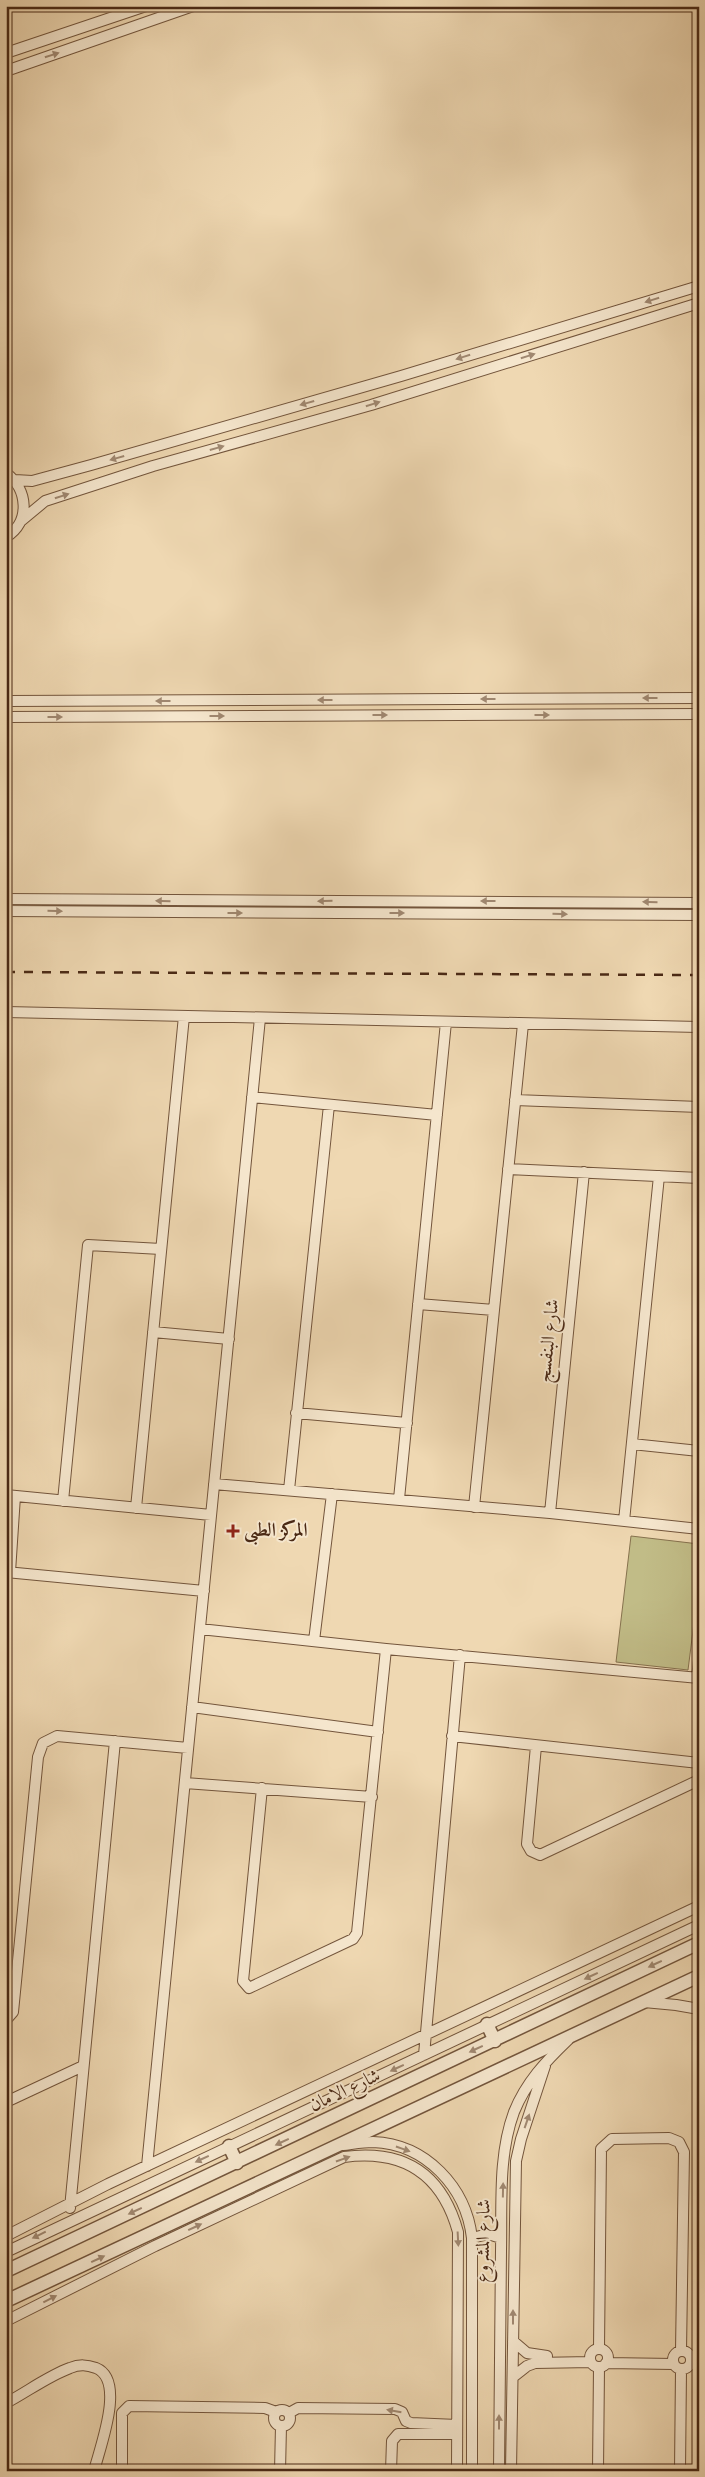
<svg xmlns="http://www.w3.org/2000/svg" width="705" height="2477" font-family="'IM FELL English',Amiri,serif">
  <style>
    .green { fill: #c1bc87; stroke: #86724e }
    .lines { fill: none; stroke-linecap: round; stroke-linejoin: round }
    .minor-casing { stroke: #73553c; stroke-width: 12 }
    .tertiary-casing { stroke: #73553c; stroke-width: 15 }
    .minor { stroke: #f5e6cd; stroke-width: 10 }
    .tertiary { stroke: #f5e6cd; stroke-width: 12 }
    .rail { stroke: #4a2915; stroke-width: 2.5; stroke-dasharray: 9 9; stroke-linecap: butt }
    .oneway { fill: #a08871 }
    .poi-dot { fill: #8f2418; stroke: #f5e6cd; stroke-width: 2 }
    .labels { text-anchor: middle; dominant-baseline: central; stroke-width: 4; stroke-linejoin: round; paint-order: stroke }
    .street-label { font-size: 19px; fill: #4a2915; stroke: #f5e6cd }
    .poi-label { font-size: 19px; font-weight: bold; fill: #4a2915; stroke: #f5e6cd; text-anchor: start }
  </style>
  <rect width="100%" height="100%" fill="#efd8b2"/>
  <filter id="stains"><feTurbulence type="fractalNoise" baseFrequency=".004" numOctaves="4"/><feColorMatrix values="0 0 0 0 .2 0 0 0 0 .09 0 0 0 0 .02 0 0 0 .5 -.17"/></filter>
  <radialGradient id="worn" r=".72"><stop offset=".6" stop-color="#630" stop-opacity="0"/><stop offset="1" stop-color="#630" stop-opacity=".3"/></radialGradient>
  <!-- green -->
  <path class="green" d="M631,1536L699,1544V1583L688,1670L616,1662Z"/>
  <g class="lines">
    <!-- minor casing -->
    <g class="minor-casing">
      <path id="minor" d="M6,53L146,6
        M6,71L193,6
        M6,473C28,489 31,522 6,537
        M15,480L32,481L91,465L401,376L699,286
        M21,521L45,501L153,466L371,405L699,303
        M6,701L699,698
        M6,717L699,714
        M6,899L699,903
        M6,911L699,915
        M6,1012L699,1027
        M252,1097L437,1115
        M515,1100L699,1107
        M508,1169L699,1178
        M418,1304L494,1310
        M153,1332L229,1339
        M296,1413L407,1423
        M632,1444L699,1451
        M214,1484L550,1513L699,1529
        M289,1490L329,1105
        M6,1495L211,1515
        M399,1499L446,1022
        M63,1501L88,1245L161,1249
        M474,1507L523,1024
        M136,1508L184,1016
        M550,1513L584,1172
        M624,1521L659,1176
        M6,1572L204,1591
        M10,1572L15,1496
        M200,1629L386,1649L699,1678
        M314,1641L332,1494
        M697,1678L699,1660
        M192,1707L378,1732
        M452,1736L699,1763
        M536,1746L527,1844L531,1851L540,1855L699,1780
        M185,1783L372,1797
        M262,1788L243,1981L249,1988L353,1939L357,1933L386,1649
        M644,2002L676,2005L699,2009
        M6,2020L13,2012L38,1757L43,1743L57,1736L188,1748
        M424,2055L460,1655
        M6,2102L83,2066
        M343,2145C352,2144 363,2142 373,2142C426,2144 466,2187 472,2238V2471
        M147,2166L260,1018
        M70,2208L115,1741
        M6,2236L108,2184L699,1906
        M472,2238L488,2234L501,2238
        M6,2252L699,1925
        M6,2321L155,2246L344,2157C404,2149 442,2174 458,2232L457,2471
        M513,2341L527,2353L547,2356
        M599,2349L601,2149L612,2139L669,2138L679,2142L684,2152L681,2351
        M590 2358a9 9 0 1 1 18 0a9 9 0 1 1-18 0Z
        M673 2360a9 9 0 1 1 18 0a9 9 0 1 1-18 0Z
        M606,2363L674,2364
        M513,2377L527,2366L535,2363L591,2362
        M6,2403C27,2392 48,2376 70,2368C80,2364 87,2365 96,2368C126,2380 100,2447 94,2471
        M274 2418a8 8 0 1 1 16 0a8 8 0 1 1-16 0Z
        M289,2413L298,2408L395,2409L402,2412L406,2421L411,2423L457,2425
        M122,2471V2413L129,2406L265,2408L276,2412
        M280,2471L281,2426
        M391,2471L392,2441L398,2434H457
        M499,2471C500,2397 500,2324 501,2251C502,2205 498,2155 514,2112C526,2082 546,2061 568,2040
        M511,2471L516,2161L521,2139L545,2066
        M598,2471L599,2367
        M680,2471L681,2369"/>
    </g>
    <!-- tertiary casing -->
    <g class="tertiary-casing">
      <path id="tertiary" d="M487,2024L495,2041
        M229,2146L237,2163
        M6,2271L699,1943
        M6,2301L699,1976"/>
    </g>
    <!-- minor -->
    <use href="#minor" class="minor"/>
    <!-- tertiary -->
    <use href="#tertiary" class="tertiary"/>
    <!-- rail -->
    <path class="rail" d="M6,972L699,975"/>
  </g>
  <!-- one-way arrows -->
  <defs><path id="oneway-solid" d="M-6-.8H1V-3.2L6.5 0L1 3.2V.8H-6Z" transform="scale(1.25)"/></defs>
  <g class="oneway">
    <use href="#oneway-solid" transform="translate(52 55) rotate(-18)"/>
    <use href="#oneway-solid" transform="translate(652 300) rotate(163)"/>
    <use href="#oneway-solid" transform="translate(528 356) rotate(-17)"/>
    <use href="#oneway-solid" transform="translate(463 357) rotate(163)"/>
    <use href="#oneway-solid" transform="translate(307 403) rotate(164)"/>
    <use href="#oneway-solid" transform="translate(373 404) rotate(-17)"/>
    <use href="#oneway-solid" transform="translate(217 448) rotate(-16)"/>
    <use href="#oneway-solid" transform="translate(117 458) rotate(164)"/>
    <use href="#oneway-solid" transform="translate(62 496) rotate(-18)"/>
    <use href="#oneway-solid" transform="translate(650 698) rotate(180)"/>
    <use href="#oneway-solid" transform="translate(488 699) rotate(180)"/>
    <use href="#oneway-solid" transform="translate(325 700) rotate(180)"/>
    <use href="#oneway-solid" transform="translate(163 701) rotate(180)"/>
    <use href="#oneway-solid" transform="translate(380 715)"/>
    <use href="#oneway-solid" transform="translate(542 715)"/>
    <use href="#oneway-solid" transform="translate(217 716)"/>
    <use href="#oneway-solid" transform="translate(55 717)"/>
    <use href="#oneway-solid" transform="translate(163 901) rotate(-179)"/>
    <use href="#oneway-solid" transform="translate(325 901) rotate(179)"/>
    <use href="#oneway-solid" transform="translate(488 901) rotate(-180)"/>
    <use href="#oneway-solid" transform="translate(650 902) rotate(-179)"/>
    <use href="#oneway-solid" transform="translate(55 911) rotate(1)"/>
    <use href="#oneway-solid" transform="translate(235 913)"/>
    <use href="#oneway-solid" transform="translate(397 913)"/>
    <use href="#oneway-solid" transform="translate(560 914) rotate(1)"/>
    <use href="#oneway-solid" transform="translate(655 1964) rotate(155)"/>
    <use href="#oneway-solid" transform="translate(591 1976) rotate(155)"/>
    <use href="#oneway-solid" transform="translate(476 2049) rotate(155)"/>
    <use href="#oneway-solid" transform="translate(397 2068) rotate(155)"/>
    <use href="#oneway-solid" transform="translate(527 2121) rotate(-71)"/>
    <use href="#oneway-solid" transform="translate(282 2142) rotate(155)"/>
    <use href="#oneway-solid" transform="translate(403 2149) rotate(19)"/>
    <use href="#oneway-solid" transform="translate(202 2159) rotate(155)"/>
    <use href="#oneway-solid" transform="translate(343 2159) rotate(-19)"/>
    <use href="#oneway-solid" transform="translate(503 2190) rotate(-89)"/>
    <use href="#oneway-solid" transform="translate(135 2211) rotate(155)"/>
    <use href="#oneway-solid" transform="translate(195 2227) rotate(-25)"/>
    <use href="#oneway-solid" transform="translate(39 2235) rotate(154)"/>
    <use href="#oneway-solid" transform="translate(458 2239) rotate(87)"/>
    <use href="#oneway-solid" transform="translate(98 2259) rotate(-25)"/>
    <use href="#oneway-solid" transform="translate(50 2299) rotate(-27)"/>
    <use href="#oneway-solid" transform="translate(513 2317) rotate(-90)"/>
    <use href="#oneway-solid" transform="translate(394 2411) rotate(-170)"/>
    <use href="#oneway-solid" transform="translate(499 2422) rotate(-90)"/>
  </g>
  <!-- markers -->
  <path class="poi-dot" d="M230.5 1523.5h5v5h5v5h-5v5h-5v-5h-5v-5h5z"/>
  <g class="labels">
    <!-- street labels -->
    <g class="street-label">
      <text transform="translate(549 1341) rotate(-84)">شارع البنفسج</text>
      <text transform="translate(345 2091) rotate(-25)">شارع الامان</text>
      <text transform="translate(484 2241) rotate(-89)">شارع المشروع</text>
    </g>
    <!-- poi labels -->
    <g class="poi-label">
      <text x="244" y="1531">المركز الطبى</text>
    </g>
  </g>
  <!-- margin -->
  <rect width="705" height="2477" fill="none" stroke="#efd8b2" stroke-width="25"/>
  <rect x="8" y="8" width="690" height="2462" fill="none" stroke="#4a2915" stroke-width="2.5"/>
  <rect x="12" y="12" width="680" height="2452" fill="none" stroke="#4a2915"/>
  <rect width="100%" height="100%" filter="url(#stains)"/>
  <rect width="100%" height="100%" fill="url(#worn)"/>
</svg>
